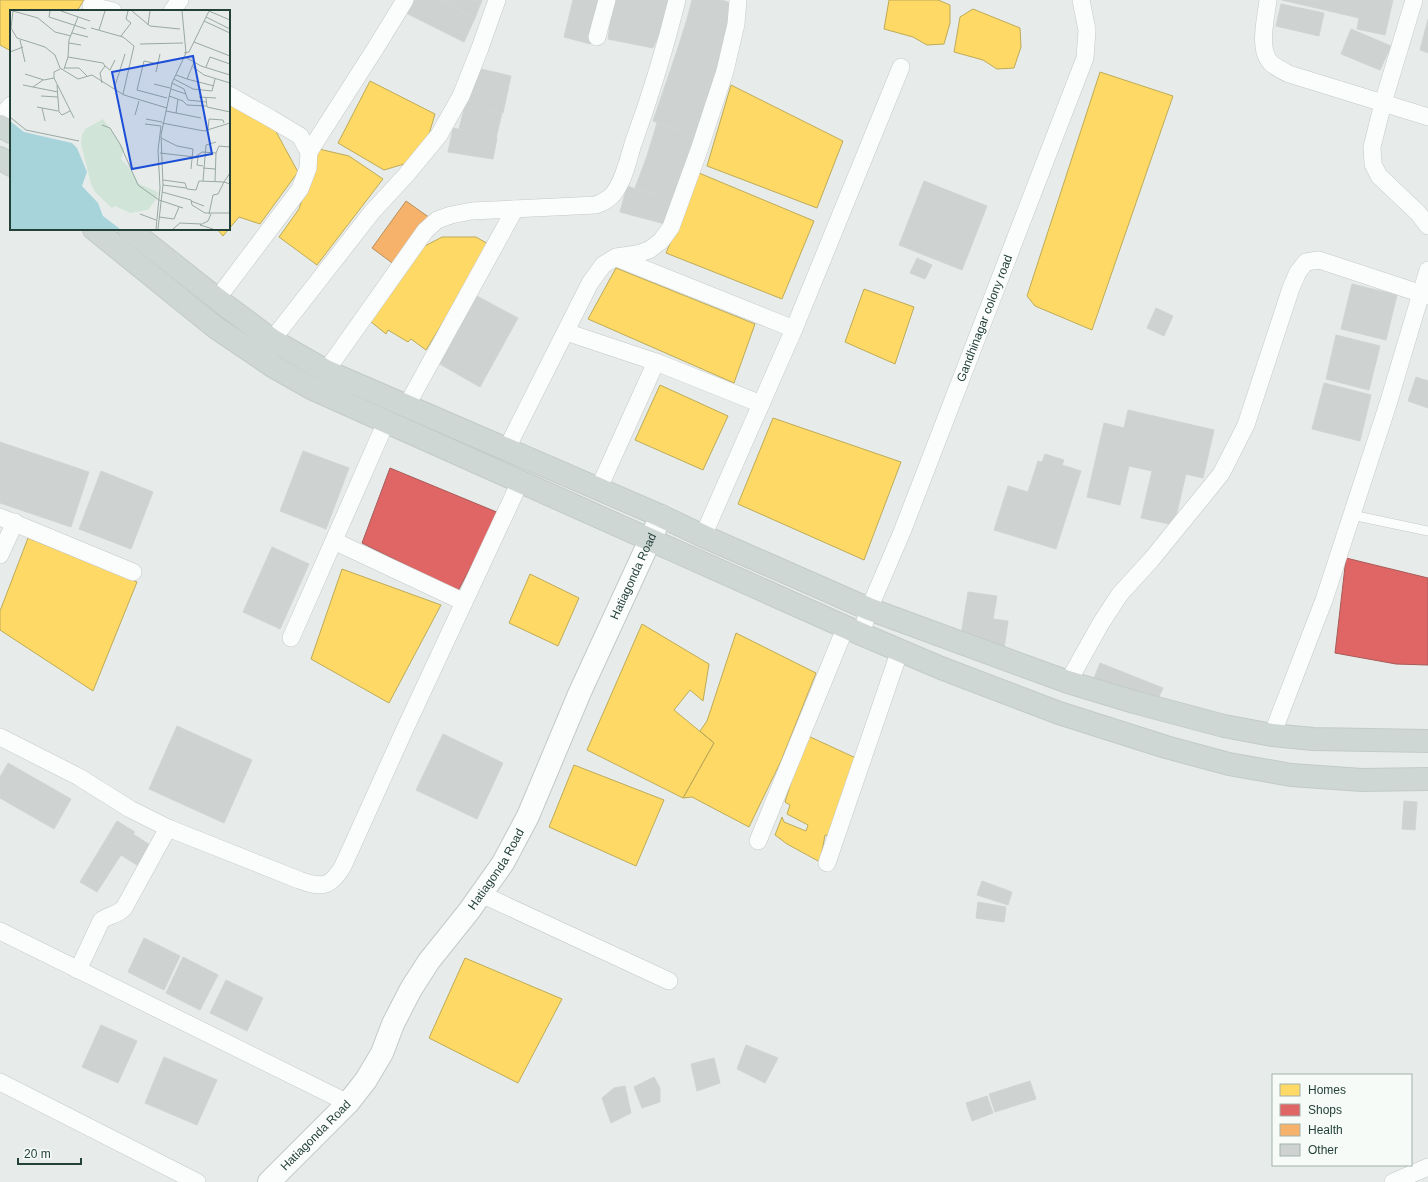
<svg xmlns="http://www.w3.org/2000/svg" width="1428" height="1182" font-family="Arial,sans-serif">
  <style>
    .homes { fill: #ffd966; stroke: #bdab58 }
    .shops { fill: #e06666; stroke: #a75b58 }
    .health { fill: #f6b26b; stroke: #b7905c }
    .building { fill: #ced3d1; stroke: #d0d5d3 }
    .lines { fill: none; stroke-linecap: round; stroke-linejoin: round }
    .lane-casing { stroke: #c4c9c7; stroke-width: 10 }
    .street-casing { stroke: #c4c9c7; stroke-width: 18 }
    .secondary-casing { stroke: #c3cac7; stroke-width: 24 }
    .primary-casing { stroke: #c2cbc9; stroke-width: 24 }
    .lane { stroke: #fbfcfc; stroke-width: 9 }
    .street { stroke: #fbfcfc; stroke-width: 17 }
    .secondary { stroke: #fbfcfc; stroke-width: 22 }
    .primary { stroke: #cfd7d5; stroke-width: 22 }
    .labels { text-anchor: middle; dominant-baseline: central; stroke-width: 4; stroke-linejoin: round; paint-order: stroke }
    .street-label { font-size: 12px; fill: #234139; stroke: #f6fbf8 }
    .inset-road { fill: none; stroke: #99a8a3; stroke-width: 1 }
    .view { fill: #1d4ed8; fill-opacity: 0.15; stroke: #1d4ed8; stroke-width: 2 }
    .inset-edge { fill: none; stroke: #234139; stroke-width: 2 }
  </style>
  <rect width="100%" height="100%" fill="#e7ecea"/>
  <!-- homes -->
  <path class="homes" d="M0,0H84L77,11H11V51L0,45Z
    M889,0H938L950,5V23L944,44L927,45L913,37L884,29Z
    M973,9L1020,28L1021,47L1014,68L997,69L983,60L954,52L960,17Z
    M1100,72L1173,96L1092,330L1035,306L1027,296Z
    M370,81L435,114L427,141L404,164L384,170L338,143Z
    M731,85L843,141L817,208L707,166Z
    M229,100L274,128L298,172L260,224L239,217L223,236L217,229H229Z
    M319,149L349,156L383,179L317,265L279,237L299,209Z
    M699,173L814,221L782,299L666,253Z
    M442,237H476L490,245L426,350L411,339L408,342L388,330L386,334L370,321L423,247Z
    M616,268L755,324L734,383L588,319Z
    M864,289L914,307L895,364L845,342Z
    M660,385L728,416L703,470L635,440Z
    M773,418L901,462L864,560L738,504Z
    M28,538L137,582L93,691L0,630V611Z
    M342,569L441,605L389,703L311,659Z
    M530,574L579,598L558,646L509,623Z
    M642,624L709,664L703,701L690,690L674,710L714,743L683,798L587,750Z
    M736,633L816,673L781,761L749,827L692,797L683,798L714,743L700,731L707,721Z
    M806,735L858,759L830,836L825,835L820,862L787,844L775,835L782,817L784,822L806,831L808,825L787,814L790,805L785,802Z
    M574,765L664,800L636,866L549,827Z
    M465,958L562,999L518,1083L429,1038Z"/>
  <!-- shops -->
  <path class="shops" d="M390,468L499,513L458,591L362,543Z
    M1346,558L1428,578V665L1396,664L1335,653Z"/>
  <!-- health -->
  <path class="health" d="M406,201L430,218L395,265L372,248Z"/>
  <!-- building -->
  <path class="building" d="M413,0H439L475,18L464,42L406,13Z
    M439,0H482L475,18Z
    M573,0H601L590,44L564,37Z
    M615,0H670L666,18L613,5Z
    M692,0H722L733,4L729,35L687,19Z
    M1282,0H1393L1385,35L1357,29L1359,18Z
    M1281,4L1324,13L1319,36L1276,26Z
    M613,5L666,18L653,48L608,39Z
    M687,19L729,35L722,66L677,51Z
    M1428,19V53L1420,50Z
    M1351,29L1391,46L1380,70L1341,54Z
    M677,51L722,66L707,102L665,86Z
    M473,67L511,76L503,113L465,105Z
    M665,86L707,102L698,138L653,121Z
    M465,105L502,113L496,138L459,129Z
    M657,123L698,138L686,170L647,156Z
    M453,128L497,138L493,159L448,152Z
    M647,156L686,170L675,202L635,188Z
    M924,181L987,206L962,270L899,245Z
    M627,186L675,202L665,224L620,212Z
    M917,258L932,265L925,279L910,273Z
    M1352,284L1397,295L1386,340L1341,329Z
    M475,295L518,318L480,387L438,363Z
    M1156,308L1173,316L1164,336L1147,328Z
    M1336,335L1380,346L1369,390L1326,379Z
    M1416,377L1428,381V408L1408,401Z
    M1324,383L1371,395L1360,441L1312,429Z
    M1128,410L1214,430L1203,478L1186,474L1174,525L1141,518L1152,471L1129,466L1120,505L1087,497L1104,423L1124,428Z
    M0,442L89,472L71,527L0,503Z
    M303,451L349,468L326,529L280,511Z
    M1045,454L1064,460L1062,465L1081,471L1056,549L994,530L1008,486L1028,492L1038,461L1042,462Z
    M101,471L153,492L131,549L79,529Z
    M272,547L309,564L280,629L243,612Z
    M968,592L997,596L993,619L1008,621L1004,649L960,641Z
    M1100,663L1163,688L1157,701L1091,686Z
    M177,726L252,760L224,823L149,789Z
    M443,734L503,763L477,819L416,790Z
    M8,763L71,799L54,829L0,798V777Z
    M1404,801L1417,802L1415,830L1402,829Z
    M117,821L135,832L133,834L153,847L140,867L121,855L97,892L80,882Z
    M982,881L1012,892L1008,905L977,895Z
    M978,902L1006,907L1004,922L976,918Z
    M144,938L180,956L164,990L128,972Z
    M183,957L218,975L200,1010L166,993Z
    M226,980L263,998L247,1031L210,1013Z
    M101,1025L137,1041L118,1083L82,1067Z
    M746,1045L778,1058L765,1083L737,1069Z
    M164,1057L217,1080L197,1125L145,1103Z
    M714,1058L720,1083L697,1091L691,1064Z
    M654,1077L660,1088V1102L642,1108L634,1087Z
    M1030,1081L1036,1099L995,1112L989,1094Z
    M625,1086L631,1113L611,1123L602,1098L614,1088Z
    M987,1096L993,1113L972,1121L966,1103Z"/>
  <g class="lines">
    <!-- lane casing -->
    <g class="lane-casing">
      <path id="lane" d="M1352,515L1428,531"/>
    </g>
    <!-- street casing -->
    <g class="street-casing">
      <g id="street">
        <path d="M1268,0C1266,18 1257,51 1272,64C1277,68 1283,71 1289,74L1428,117"/>
        <path d="M1414,0L1383,103L1372,147L1373,164L1379,176L1418,213L1428,226"/>
        <path d="M91,6L113,11"/>
        <path d="M172,11L180,0"/>
        <path d="M597,37L607,0"/>
        <path d="M0,118L11,105"/>
        <path d="M309,152L375,49L405,0"/>
        <path d="M617,258L794,329"/>
        <path d="M217,299L300,189L308,168L309,152L300,136L270,118L229,95"/>
        <path d="M566,332L656,362L761,404"/>
        <path d="M272,340L372,212L407,174L439,135L461,96L480,48L497,0"/>
        <path d="M326,371L425,231L437,220L451,215L472,211L596,205C603,202 610,199 614,193C624,180 628,160 633,144C650,97 665,49 677,0"/>
        <path d="M407,405L515,209"/>
        <path d="M506,450L590,283L603,265L616,257L637,254L649,250L661,241L671,227L699,150L725,71L736,24L738,0"/>
        <path d="M598,490L656,362"/>
        <path d="M0,517L133,572"/>
        <path d="M703,536L794,329L901,67"/>
        <path d="M334,541L464,602"/>
        <path d="M0,555L15,522"/>
        <path id="s1" d="M861,634L869,609L902,532L1085,58L1087,30L1081,0"/>
        <path d="M291,638L386,422"/>
        <path d="M1068,682L1101,623L1120,594L1151,560L1221,474L1246,425L1291,288L1298,272L1306,262L1319,260L1428,296"/>
        <path d="M1272,735L1324,600L1388,404L1428,270"/>
        <path d="M0,737L79,777L130,809L168,828L299,880C322,888 330,888 343,866L404,731L520,482"/>
        <path d="M758,841L846,626"/>
        <path d="M827,863L900,650"/>
        <path d="M481,894L669,981"/>
        <path d="M0,931L348,1103"/>
        <path d="M78,970L101,921C109,914 115,917 124,908L168,828"/>
        <path d="M0,1082L197,1182"/>
        <path d="M1393,1182L1428,1167"/>
      </g>
    </g>
    <!-- secondary casing -->
    <g class="secondary-casing">
      <g id="secondary">
        <path id="s2" d="M269,1182L348,1103L366,1080L382,1053L393,1024L411,989L429,961L469,911L503,863L528,816L580,692L661,516"/>
      </g>
    </g>
    <!-- primary casing -->
    <g class="primary-casing">
      <path id="primary" d="M0,126L11,132
        M0,158L11,165
        M94,229L215,327L274,367L313,389L861,634L941,668L1059,713L1166,747L1229,764L1291,775L1362,780L1428,779
        M129,229L217,299L272,340L326,371L661,516L703,536L869,609L1068,682L1134,702L1224,726L1272,735L1313,739L1428,741"/>
    </g>
    <!-- lane -->
    <use href="#lane" class="lane"/>
    <!-- street -->
    <use href="#street" class="street"/>
    <!-- secondary -->
    <use href="#secondary" class="secondary"/>
    <!-- primary -->
    <use href="#primary" class="primary"/>
  </g>
  <g class="labels">
    <!-- street labels -->
    <g class="street-label">
      <text stroke="none"><textPath href="#s1" startOffset="339">Gandhinagar colony road</textPath></text>
      <text stroke="none"><textPath href="#s2" startOffset="714">Hatiagonda Road</textPath></text>
      <text stroke="none"><textPath href="#s2" startOffset="390">Hatiagonda Road</textPath></text>
      <text stroke="none"><textPath href="#s2" startOffset="66">Hatiagonda Road</textPath></text>
    </g>
  </g>
  <!-- overview -->
  <g transform="translate(10 10)">
    <rect width="220" height="220" fill="#e7ecea"/>
    <path d="M93,109L114,139L111,149L118,156L126,169L129,174L148,182L147,188L138,200L120,203L105,196L102,198L85,182L81,174L71,134L72,125L75,119Z" fill="#d0e5d7"/>
    <path d="M0,111L14,122L62,133L67,138L77,162L72,176L88,193L93,206L110,219H0Z" fill="#a7d4db"/>
    <path class="inset-road" d="M3,1L1,18L7,28L35,37L45,45L50,58L68,69L82,65L114,85L157,98M3,1L28,8L45,22L61,26M40,1L39,7L76,19M51,1L80,11M122,1L140,16L170,19M199,1L220,10M196,7L220,19M194,11L220,23M138,15L140,1M81,18L113,27L124,36L113,84M89,20L95,1M62,23L78,27M111,26L121,13L116,9L118,1M10,30L15,52M184,32L220,46M59,33L71,35M130,34L173,33M0,42L13,37M174,43L179,42L199,1M58,47L59,30L68,7M175,47L191,56L220,65M148,54L134,51L127,80L157,88M95,56L100,60L105,50M183,57L194,65L220,73M196,57L200,47L220,54M54,58H69L77,66M50,59L44,62V68L64,108M54,59L58,47L93,53L95,56L90,63L92,73M146,62L150,44M15,64L34,70L44,68M166,65L177,69L184,52M164,69L183,79L202,81L205,69M177,69L204,76M162,73L174,79L178,90L196,92M144,74L160,78M13,75L48,82M47,75L49,102L52,105L60,101M23,77L33,70M104,79L115,44M161,79L176,84M31,86L48,87M159,86L173,91L177,95L196,96M189,87L206,88M196,88L197,97L220,102M27,97L48,101M32,98L35,111M156,101L191,108M166,103L168,89M125,105L129,91M0,107L16,120L69,131M136,109L152,112M152,113L194,121L220,113M135,114L151,116M92,115L100,118L110,134L128,175L149,190L173,198M198,120L199,109L213,110L214,113M151,128L167,136L183,139L181,159M150,143L185,147L192,142L206,143L205,171M206,143L209,136L220,137M188,147L187,155L193,156M193,158L205,159M153,170L175,173L177,179L186,180L189,171L214,172L220,163M193,171L196,135L206,132M153,175L176,178M152,182L181,190L182,195L195,203H220M181,191L194,196M130,204L146,210M199,204L203,185L208,184L214,172L220,174M201,204L198,211L190,215L203,219M149,207L164,209L169,197M146,219L150,178L148,140L151,116M148,219L153,175L151,125L162,73L176,43L172,1M163,219L170,213L191,214"/>
    <path class="view" d="M183,46L202,144L122,159L102,62Z"/>
    <rect width="220" height="220" class="inset-edge"/>
  </g>
  <!-- legend -->
  <rect x="1272" y="1074" width="140" height="92" fill="#f6fbf8" stroke="#a2b1ac"/>
  <rect x="1280" y="1084" width="20" height="12" fill="#ffd966" stroke="#a2b1ac"/>
  <text x="1308" y="1094" font-size="12" fill="#234139">Homes</text>
  <rect x="1280" y="1104" width="20" height="12" fill="#e06666" stroke="#a2b1ac"/>
  <text x="1308" y="1114" font-size="12" fill="#234139">Shops</text>
  <rect x="1280" y="1124" width="20" height="12" fill="#f6b26b" stroke="#a2b1ac"/>
  <text x="1308" y="1134" font-size="12" fill="#234139">Health</text>
  <rect x="1280" y="1144" width="20" height="12" fill="#ced3d1" stroke="#a2b1ac"/>
  <text x="1308" y="1154" font-size="12" fill="#234139">Other</text>
  <!-- scale -->
  <path d="M18 1158v6h63v-6" fill="none" stroke="#234139" stroke-width="2"/>
  <text x="24" y="1158" font-size="12" fill="#234139" stroke="#f6fbf8" stroke-width="3" paint-order="stroke">20 m</text>
</svg>
